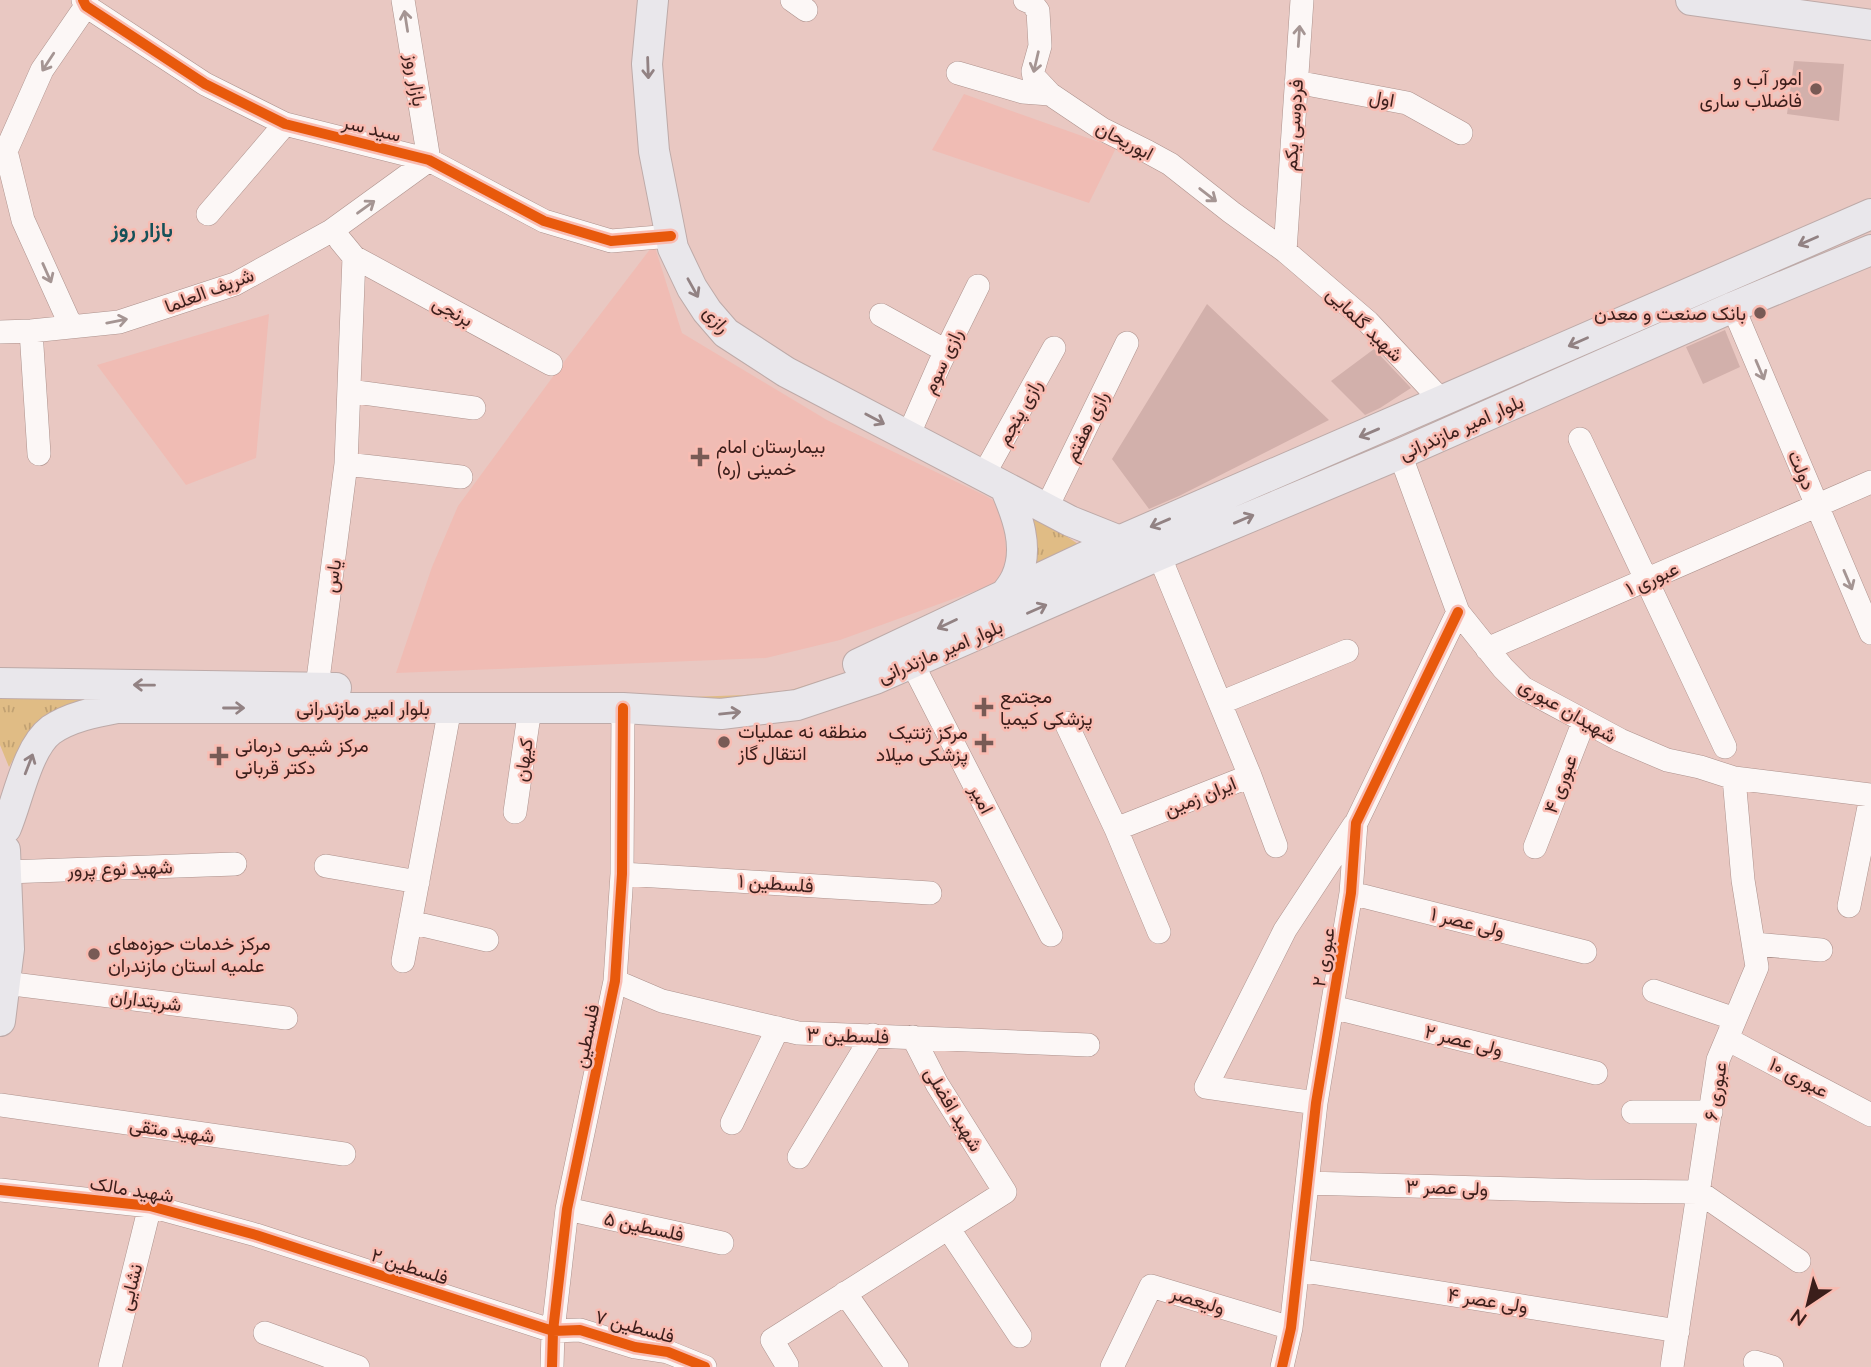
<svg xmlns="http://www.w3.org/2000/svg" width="1871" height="1367" font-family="Mulish,Vazirmatn,sans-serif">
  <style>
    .built { fill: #f0bcb4 }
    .grass { fill: url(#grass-tufts) }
    .building { fill: #d2b0ab }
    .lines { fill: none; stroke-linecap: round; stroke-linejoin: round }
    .minor-casing { stroke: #ad928d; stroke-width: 24 }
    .major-casing { stroke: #bdaaa8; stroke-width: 32 }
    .minor { stroke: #fcf7f6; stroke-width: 23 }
    .major { stroke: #e9e7eb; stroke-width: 30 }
    .cycleway-casing { stroke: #f9bcb2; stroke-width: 15 }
    .cycleway { stroke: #e8590c; stroke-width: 10 }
    .oneway { stroke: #a59593 }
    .oneway2 { stroke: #928283 }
    .poi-dot { fill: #785a55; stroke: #f9bcb2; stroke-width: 2.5 }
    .labels { text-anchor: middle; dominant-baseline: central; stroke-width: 5; stroke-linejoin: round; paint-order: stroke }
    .poi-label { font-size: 19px; fill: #3b1e1b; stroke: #f9bcb2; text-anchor: start }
    .street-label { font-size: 19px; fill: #3b1e1b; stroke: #f9bcb2 }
    .neighbourhood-label { font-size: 21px; font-weight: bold; fill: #155159; stroke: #f9bcb2 }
  </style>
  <defs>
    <pattern id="grass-tufts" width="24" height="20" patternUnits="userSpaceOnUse" patternTransform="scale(1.75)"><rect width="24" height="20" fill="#e0bc85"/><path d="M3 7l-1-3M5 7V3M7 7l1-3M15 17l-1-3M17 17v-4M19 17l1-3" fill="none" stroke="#c1a172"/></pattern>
  </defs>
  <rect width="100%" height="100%" fill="#e9c8c2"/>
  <!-- built -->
  <path class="built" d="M964,94L1116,148L1089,203L932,150Z
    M654,244L682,333L827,420L984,495L1003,506L1008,579L840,640L766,658L396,673L432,567L458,506L560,367Z
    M269,314L256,458L186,485L97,365Z"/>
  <!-- grass -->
  <path class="grass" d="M1018,504L1087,550L1023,580Z
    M857,669L795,701L43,722L26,735L9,767L0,745V689L288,692L662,698L745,695L791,690Z"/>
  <!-- building -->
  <path class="building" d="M1794,61L1844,64L1839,121L1787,114Z
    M1207,304L1329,420L1179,496L1149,509L1112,459Z
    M1725,330L1740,367L1703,384L1686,347Z
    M1374,349L1411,388L1380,408L1365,415L1331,381Z"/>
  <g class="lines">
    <!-- minor casing -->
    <g class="minor-casing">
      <path id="minor" d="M83,0L86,6L205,84L285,124L429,160L544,221L611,241L671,236
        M403,0L429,160
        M792,0L806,10
        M1025,0L1032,3L1038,11L1040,46L1033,71L1034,77L1050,94L1102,129L1148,152L1170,164L1231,212L1285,251L1368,322L1442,401
        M958,73L1023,92L1050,94
        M1296,82L1407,103L1461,133
        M208,214L285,124
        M1285,251L1302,0
        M354,257L551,364
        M1733,307L1871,633
        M881,315L946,351
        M71,326L23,220L6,151L42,70L86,6
        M31,331L39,454
        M0,332L31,331L119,322L235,284L331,231L429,160
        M349,391L474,408
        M908,436L940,363L978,286
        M1580,439L1725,747
        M1400,454L1458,612L1503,668L1523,688L1620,740L1667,760L1700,767L1734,778L1871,795
        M346,464L461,477
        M983,476L1054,348
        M1046,509L1127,343
        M1159,555L1250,776L1276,846
        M1487,649L1871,482
        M912,663L1051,935
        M317,687L346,464L354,257L340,240
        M1220,703L1347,651
        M1066,723L1116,829L1159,932
        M515,812L530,708
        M1116,829L1250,776
        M1535,847L1584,721
        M326,866L418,882
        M6,872L235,864
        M622,874L930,893
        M1351,893L1585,952
        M1849,906L1871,797
        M410,922L487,940
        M1754,944L1821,950
        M403,961L450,708
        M615,981L662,1001L798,1033L1088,1045
        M5,983L286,1018
        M1654,991L1735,1019
        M1332,1007L1596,1073
        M1727,1039L1871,1115
        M1316,1103L1206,1087L1285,930L1354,825
        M0,1105L344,1154
        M1633,1112H1711
        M732,1123L778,1028
        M799,1157L873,1035
        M1307,1183L1586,1191L1699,1192L1799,1261
        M0,1190L150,1206L256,1235L553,1331L580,1330L635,1347L668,1352L705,1367
        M567,1209L722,1243
        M948,1228L1020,1336
        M1298,1270L1678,1331
        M845,1293L897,1367
        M265,1333L358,1367
        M1755,1362L1772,1367
        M787,1365L772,1340L1005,1192L937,1084L913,1037
        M110,1367L150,1206
        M552,1367L553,1331L567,1209L615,981L622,874L623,708
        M1112,1367L1151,1286L1291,1328
        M1282,1367L1291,1328L1316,1103L1351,893L1356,823L1458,612
        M1672,1367L1718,1060L1757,967L1743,880L1734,778"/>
    </g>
    <!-- major casing -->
    <g class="major-casing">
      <path id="major" d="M653,0L647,64L654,151L673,248L692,288L707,311L726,333L786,372L1070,521L1130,545
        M1691,0L1871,25
        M1003,597C1008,591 1013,585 1016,578C1030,548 1017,515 1005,487
        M858,664L1119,541L1871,214
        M0,683L336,688
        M6,828C18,800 27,748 51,730C70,717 95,712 117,708H623L721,714L797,705L875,679L1159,555L1400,454L1733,307L1871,250
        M0,1021L9,949L5,850"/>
    </g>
    <!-- minor -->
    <use href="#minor" class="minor"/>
    <!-- major -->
    <use href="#major" class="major"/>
    <!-- cycleway casing -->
    <g class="cycleway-casing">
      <path id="cycleway" d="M83,0L86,6L205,84L285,124L429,160L544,221L611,241L671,236
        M0,1190L150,1206L256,1235L553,1331L580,1330L635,1347L668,1352L705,1367
        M552,1367L553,1331L567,1209L615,981L622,874L623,708
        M1282,1367L1291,1328L1316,1103L1351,893L1356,823L1458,612"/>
    </g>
    <!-- cycleway -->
    <use href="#cycleway" class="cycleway"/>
  </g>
  <!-- one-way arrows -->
  <defs><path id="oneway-shaft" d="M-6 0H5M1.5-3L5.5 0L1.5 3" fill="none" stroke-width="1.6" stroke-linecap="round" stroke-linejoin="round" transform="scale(1.75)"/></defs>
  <g class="oneway">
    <use href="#oneway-shaft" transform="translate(406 21) rotate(-99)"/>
    <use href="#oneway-shaft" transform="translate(1299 36) rotate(-86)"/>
    <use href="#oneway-shaft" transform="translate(48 62) rotate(123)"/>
    <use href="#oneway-shaft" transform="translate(1036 62) rotate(103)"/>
    <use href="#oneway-shaft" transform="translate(1208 195) rotate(38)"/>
    <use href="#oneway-shaft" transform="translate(366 207) rotate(-36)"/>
    <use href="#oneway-shaft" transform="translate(47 273) rotate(66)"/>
    <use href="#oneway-shaft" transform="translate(117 321) rotate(-11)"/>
    <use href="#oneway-shaft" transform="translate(1760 370) rotate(67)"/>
    <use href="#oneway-shaft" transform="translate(1848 580) rotate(67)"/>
  </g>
  <g class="oneway2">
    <use href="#oneway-shaft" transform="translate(648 68) rotate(88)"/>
    <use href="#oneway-shaft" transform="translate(1808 241) rotate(156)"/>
    <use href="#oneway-shaft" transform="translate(693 288) rotate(61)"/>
    <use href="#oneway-shaft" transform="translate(1578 342) rotate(156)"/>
    <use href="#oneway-shaft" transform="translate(875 419) rotate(28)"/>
    <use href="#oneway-shaft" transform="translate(1369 433) rotate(157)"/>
    <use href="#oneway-shaft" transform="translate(1244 519) rotate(-23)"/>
    <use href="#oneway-shaft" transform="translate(1160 523) rotate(157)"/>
    <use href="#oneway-shaft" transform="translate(1037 609) rotate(-24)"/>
    <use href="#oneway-shaft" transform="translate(947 624) rotate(155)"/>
    <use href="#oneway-shaft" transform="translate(144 685) rotate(-179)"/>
    <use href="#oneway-shaft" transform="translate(234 708)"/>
    <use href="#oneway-shaft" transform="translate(730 713) rotate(-6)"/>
    <use href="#oneway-shaft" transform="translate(29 764) rotate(-69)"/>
  </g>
  <!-- markers -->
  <g class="poi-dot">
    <circle cx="1816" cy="89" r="7"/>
    <circle cx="1760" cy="313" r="7"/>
    <path d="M696.5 446.5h7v7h7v7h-7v7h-7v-7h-7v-7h7z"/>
    <path d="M980.5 696.5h7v7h7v7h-7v7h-7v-7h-7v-7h7z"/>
    <circle cx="724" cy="742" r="7"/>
    <path d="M980.5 732.5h7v7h7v7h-7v7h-7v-7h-7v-7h7z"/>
    <path d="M215.5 745.5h7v7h7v7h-7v7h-7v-7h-7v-7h7z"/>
    <circle cx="94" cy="954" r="7"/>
  </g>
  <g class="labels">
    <!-- poi labels -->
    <g class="poi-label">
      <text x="1802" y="78" text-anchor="end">امور آب و<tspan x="1802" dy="22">فاضلاب ساری</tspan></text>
      <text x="1746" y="313" text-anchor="end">بانک صنعت و معدن</text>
      <text x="716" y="446">بیمارستان امام<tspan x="716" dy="22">خمینی (ره)</tspan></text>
      <text x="1000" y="696">مجتمع<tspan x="1000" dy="22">پزشکی کیمیا</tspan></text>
      <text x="738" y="731">منطقه نه عملیات<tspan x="738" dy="22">انتقال گاز</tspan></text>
      <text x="968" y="732" text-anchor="end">مرکز ژنتیک<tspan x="968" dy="22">پزشکی میلاد</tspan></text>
      <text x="235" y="745">مرکز شیمی درمانی<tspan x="235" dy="22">دکتر قربانی</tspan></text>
      <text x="108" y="943">مرکز خدمات حوزه‌های<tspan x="108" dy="22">علمیه استان مازندران</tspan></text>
    </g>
    <!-- street labels -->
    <g class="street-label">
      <text transform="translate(416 80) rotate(81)">بازار روز</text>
      <text transform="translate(1382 98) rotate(10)">اول</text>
      <text transform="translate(1293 125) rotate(-86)">فردوسی یکم</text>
      <text transform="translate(372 128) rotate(14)">سید سر</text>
      <text transform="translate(1125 140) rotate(28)">ابوریحان</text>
      <text transform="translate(209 290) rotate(-21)">شریف العلما</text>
      <text transform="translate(453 311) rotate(29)">برنجی</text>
      <text transform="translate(717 319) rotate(48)">رازی</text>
      <text transform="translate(1365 324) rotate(44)">شهید گلمایی</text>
      <text transform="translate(942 361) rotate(-65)">رازی سوم</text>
      <text transform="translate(1019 412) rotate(-61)">رازی پنجم</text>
      <text transform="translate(1086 426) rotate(-64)">رازی هفتم</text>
      <text transform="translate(1461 427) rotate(-24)">بلوار امیر مازندرانی</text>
      <text transform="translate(1802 470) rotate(67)">دولت</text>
      <text transform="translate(332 576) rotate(-82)">یاس</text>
      <text transform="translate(1652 578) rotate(-24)">عبوری ۱</text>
      <text transform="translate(940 651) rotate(-23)">بلوار امیر مازندرانی</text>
      <text x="363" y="708">بلوار امیر مازندرانی</text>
      <text transform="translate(1568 710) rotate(30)">شهیدان عبوری</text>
      <text transform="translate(523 760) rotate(-82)">کیهان</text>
      <text transform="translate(1560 784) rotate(-69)">عبوری ۴</text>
      <text transform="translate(1200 796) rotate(-22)">ایران زمین</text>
      <text transform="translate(982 799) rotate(63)">امیر</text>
      <text transform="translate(120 868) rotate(-2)">شهید نوع پرور</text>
      <text transform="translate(776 883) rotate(4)">فلسطین ۱</text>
      <text transform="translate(1468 922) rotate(14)">ولی عصر ۱</text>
      <text transform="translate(1323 957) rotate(-80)">عبوری ۲</text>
      <text transform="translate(146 1000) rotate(7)">شربتداران</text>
      <text transform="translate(848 1035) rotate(2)">فلسطین ۳</text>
      <text transform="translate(586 1036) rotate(-78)">فلسطین</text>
      <text transform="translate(1464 1040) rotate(14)">ولی عصر ۲</text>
      <text transform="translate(1799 1077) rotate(28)">عبوری ۱۰</text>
      <text transform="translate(1715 1091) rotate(-80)">عبوری ۶</text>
      <text transform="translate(954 1109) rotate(59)">شهید افضلی</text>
      <text transform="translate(172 1130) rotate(8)">شهید متقی</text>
      <text transform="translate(1447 1187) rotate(2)">ولی عصر ۳</text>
      <text transform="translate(132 1189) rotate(9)">شهید مالک</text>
      <text transform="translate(644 1226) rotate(12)">فلسطین ۵</text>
      <text transform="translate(410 1266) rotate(18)">فلسطین ۲</text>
      <text transform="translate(130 1287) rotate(-76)">نشایی</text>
      <text transform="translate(1198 1300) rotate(17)">ولیعصر</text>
      <text transform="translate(1488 1300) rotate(9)">ولی عصر ۴</text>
      <text transform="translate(635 1326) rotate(15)">فلسطین ۷</text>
    </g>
    <!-- neighbourhood labels -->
    <g class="neighbourhood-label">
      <text x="142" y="229">بازار روز</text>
    </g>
  </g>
  <!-- north arrow -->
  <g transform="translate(1808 1304) rotate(215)" stroke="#f9bcb2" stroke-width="5" paint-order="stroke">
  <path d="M0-5L12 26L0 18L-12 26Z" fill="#3b1e1b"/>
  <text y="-10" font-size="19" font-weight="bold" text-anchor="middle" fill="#3b1e1b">N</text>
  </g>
</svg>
